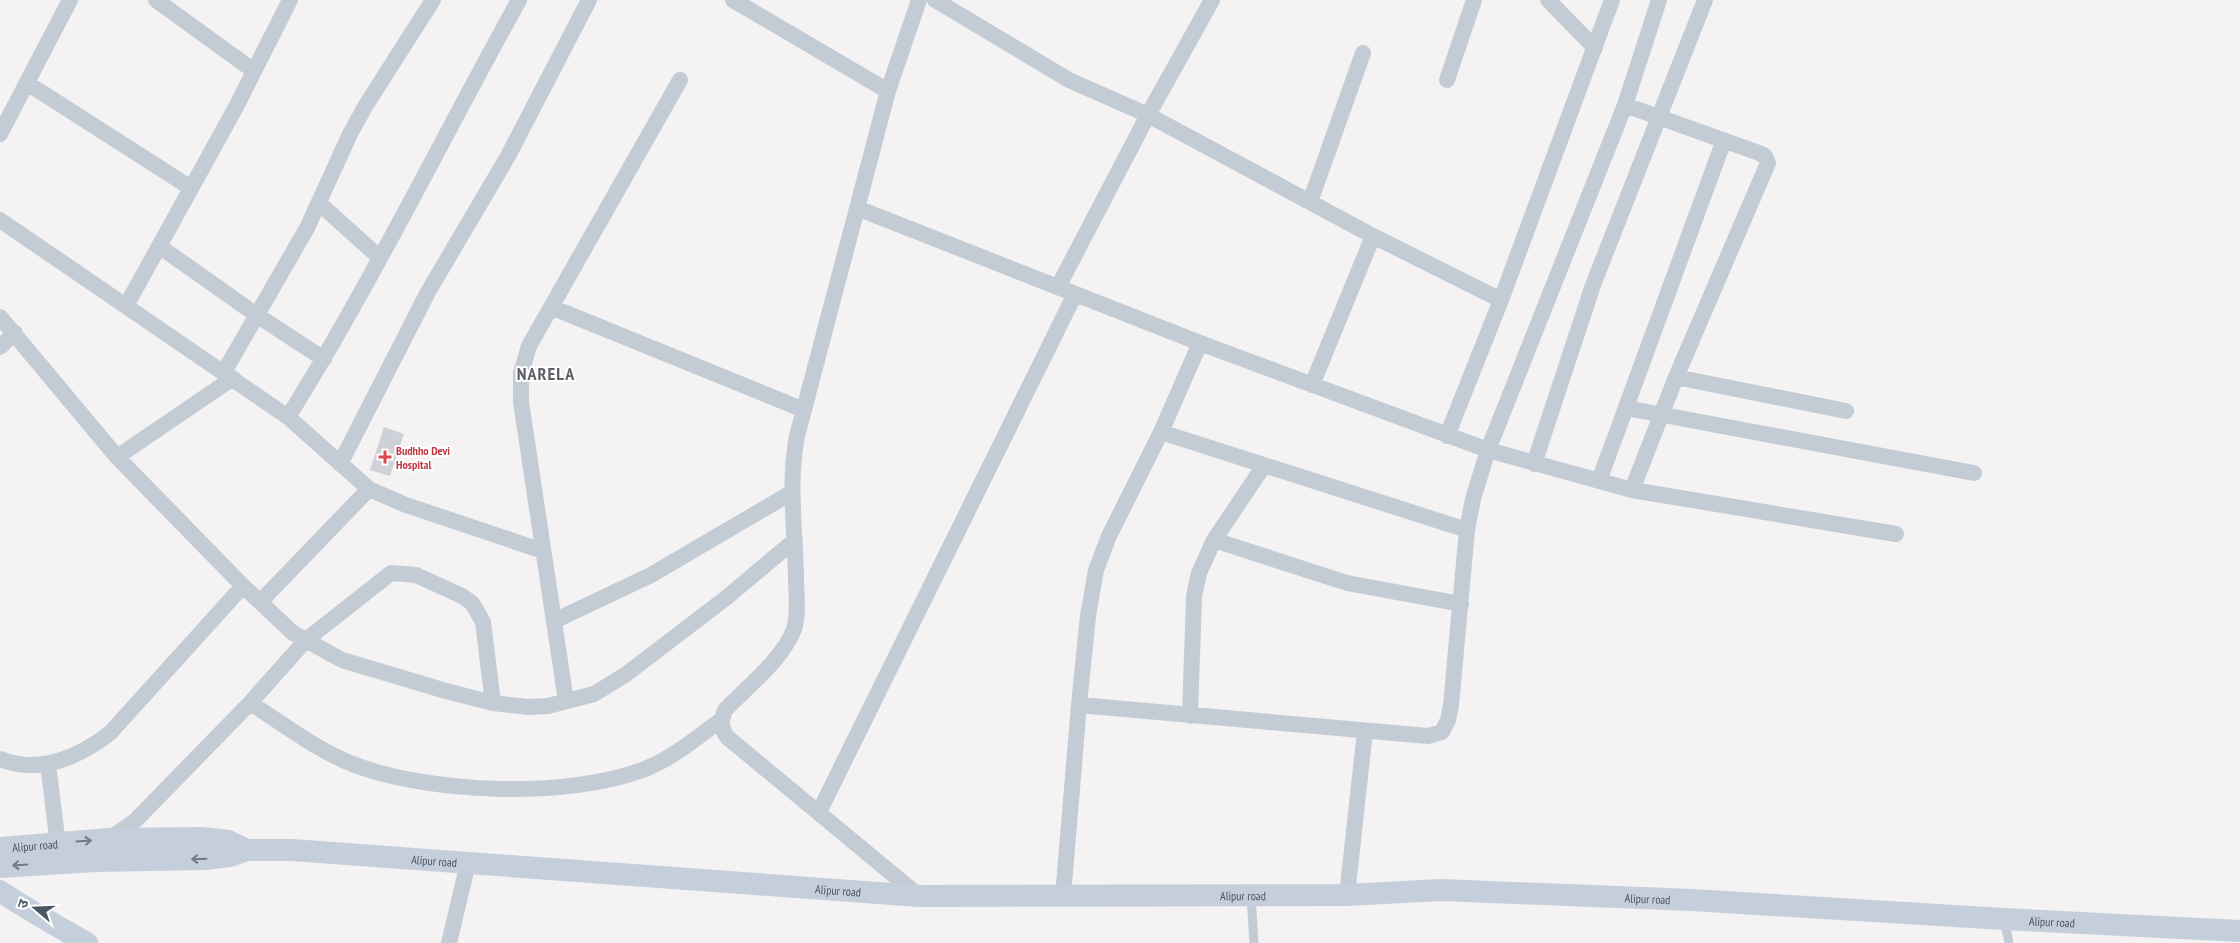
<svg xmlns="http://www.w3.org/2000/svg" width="2240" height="943" font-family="'PT Sans Narrow','Noto Sans Devanagari',sans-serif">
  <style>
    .building { fill: #ced1d7 }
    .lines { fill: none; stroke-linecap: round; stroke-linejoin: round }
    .lane { stroke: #c3ccd4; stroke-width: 9 }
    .street { stroke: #c3ccd4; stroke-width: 16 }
    .secondary { stroke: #c4cfdb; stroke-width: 22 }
    .oneway { stroke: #6e7a86 }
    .health-dot { fill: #e0444e; stroke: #fff; stroke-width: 2 }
    .labels { text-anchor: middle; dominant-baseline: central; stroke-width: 4; stroke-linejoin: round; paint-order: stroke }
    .health-label { font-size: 12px; font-weight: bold; fill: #be3a42; stroke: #fff; text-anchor: start }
    .street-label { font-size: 12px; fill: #495561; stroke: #fff }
    .district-label { font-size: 18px; font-weight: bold; letter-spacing: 1px; fill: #5e6268; stroke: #fff }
  </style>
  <rect width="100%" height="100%" fill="#f4f2f2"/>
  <!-- building -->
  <path class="building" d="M384,427L404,434L390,476L370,470Z"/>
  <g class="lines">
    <!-- lane -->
    <path class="lane" d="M1251,896L1254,943
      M2004,919L2009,943"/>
    <!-- street -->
    <path class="street" d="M156,0L254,71
      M733,0L888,91
      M935,0L1069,80L1148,115L1373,236L1501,300
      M1548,0L1595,48
      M1447,80L1474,0
      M27,83L191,188
      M1625,105L1759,153L1765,156L1768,163L1676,377L1632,490
      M0,134L70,0
      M1310,202L1363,53
      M319,203L380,258
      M857,208L1200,343L1488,450L1632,490L1896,534
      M0,220L288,417L369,489L406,505L543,551
      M159,246L258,316L324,359
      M1058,287L1148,115L1212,0
      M126,306L236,107L290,0
      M551,307L804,410
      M0,317L117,457L243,586L293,633L342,660L446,691L493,703L528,707L548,706L594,694L625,675L726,598L795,540
      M0,347L15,333
      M224,372L307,228L350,134L366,105L433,0
      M1676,377L1846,411
      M1312,385L1373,236
      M1626,408L1974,473
      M288,417C372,282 442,139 519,0
      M1161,432L1467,530
      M1447,436L1501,300L1612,0
      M117,457L233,378
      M340,464L428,292L508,156L589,0
      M1534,464L1593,285L1705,0
      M1599,481L1724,140
      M1214,540L1347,583L1461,604
      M261,601L369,489
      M554,621L651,575L791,493
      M566,701L521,402V373L529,346L680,80
      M250,703C282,723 315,749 350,763C427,794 567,799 645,769C673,758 696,738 721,720
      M1079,705L1428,736L1442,732L1448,720L1451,705L1467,530L1473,499L1488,450L1625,105L1659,0
      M1190,716L1194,596L1199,573L1214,540L1263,467
      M0,759C39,775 79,757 110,733L243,586
      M48,764L59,853
      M819,812L1075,294
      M109,839L135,821L250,703L306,640L391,573L416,575L462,596L472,603L483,622L493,703
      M1347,895L1365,731
      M919,896L727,737C720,726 721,721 725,710C746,688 784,658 794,629C799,613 796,593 796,576C795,529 788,483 797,436L888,91L919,0
      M1063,896L1079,705L1088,616L1096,570L1109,536L1161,432L1200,343
      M449,943L468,863"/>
    <!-- secondary -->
    <g class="secondary">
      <path id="s1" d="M0,848L109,839L202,838L228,841L247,850"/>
      <path id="s2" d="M0,867L96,861L205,859L230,856L247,850H292L919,896L1347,895L1441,890L1692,900L2004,919L2240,931"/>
      <path d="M0,891C28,910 57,926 87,943"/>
    </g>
  </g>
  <!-- one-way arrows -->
  <defs><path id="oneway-shaft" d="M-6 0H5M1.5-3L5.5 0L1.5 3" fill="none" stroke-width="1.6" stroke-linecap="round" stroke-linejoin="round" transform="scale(1.25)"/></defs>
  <g class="oneway">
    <use href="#oneway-shaft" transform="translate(84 841) rotate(-4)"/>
    <use href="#oneway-shaft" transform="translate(199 859) rotate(178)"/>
    <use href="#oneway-shaft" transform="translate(20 865) rotate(176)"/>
  </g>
  <!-- markers -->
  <path class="health-dot" d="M382.5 449.5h5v5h5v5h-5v5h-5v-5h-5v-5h5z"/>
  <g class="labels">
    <!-- health labels -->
    <g class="health-label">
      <text x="396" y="450">Budhho Devi<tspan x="396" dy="14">Hospital</tspan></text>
    </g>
    <!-- street labels -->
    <g class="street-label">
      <text stroke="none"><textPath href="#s1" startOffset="35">Alipur road</textPath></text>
      <text stroke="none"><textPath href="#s2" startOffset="436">Alipur road</textPath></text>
      <text stroke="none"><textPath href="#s2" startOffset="841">Alipur road</textPath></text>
      <text stroke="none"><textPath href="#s2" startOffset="1246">Alipur road</textPath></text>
      <text stroke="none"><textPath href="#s2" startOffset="1651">Alipur road</textPath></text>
      <text stroke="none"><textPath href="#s2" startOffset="2056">Alipur road</textPath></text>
    </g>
    <!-- district labels -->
    <g class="district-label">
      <text x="546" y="373">NARELA</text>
    </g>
  </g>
  <!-- north arrow -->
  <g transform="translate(35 908) rotate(289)" stroke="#ffffff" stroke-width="4" paint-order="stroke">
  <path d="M0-4L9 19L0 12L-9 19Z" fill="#495561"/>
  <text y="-8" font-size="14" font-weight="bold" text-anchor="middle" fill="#495561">उ</text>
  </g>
</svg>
